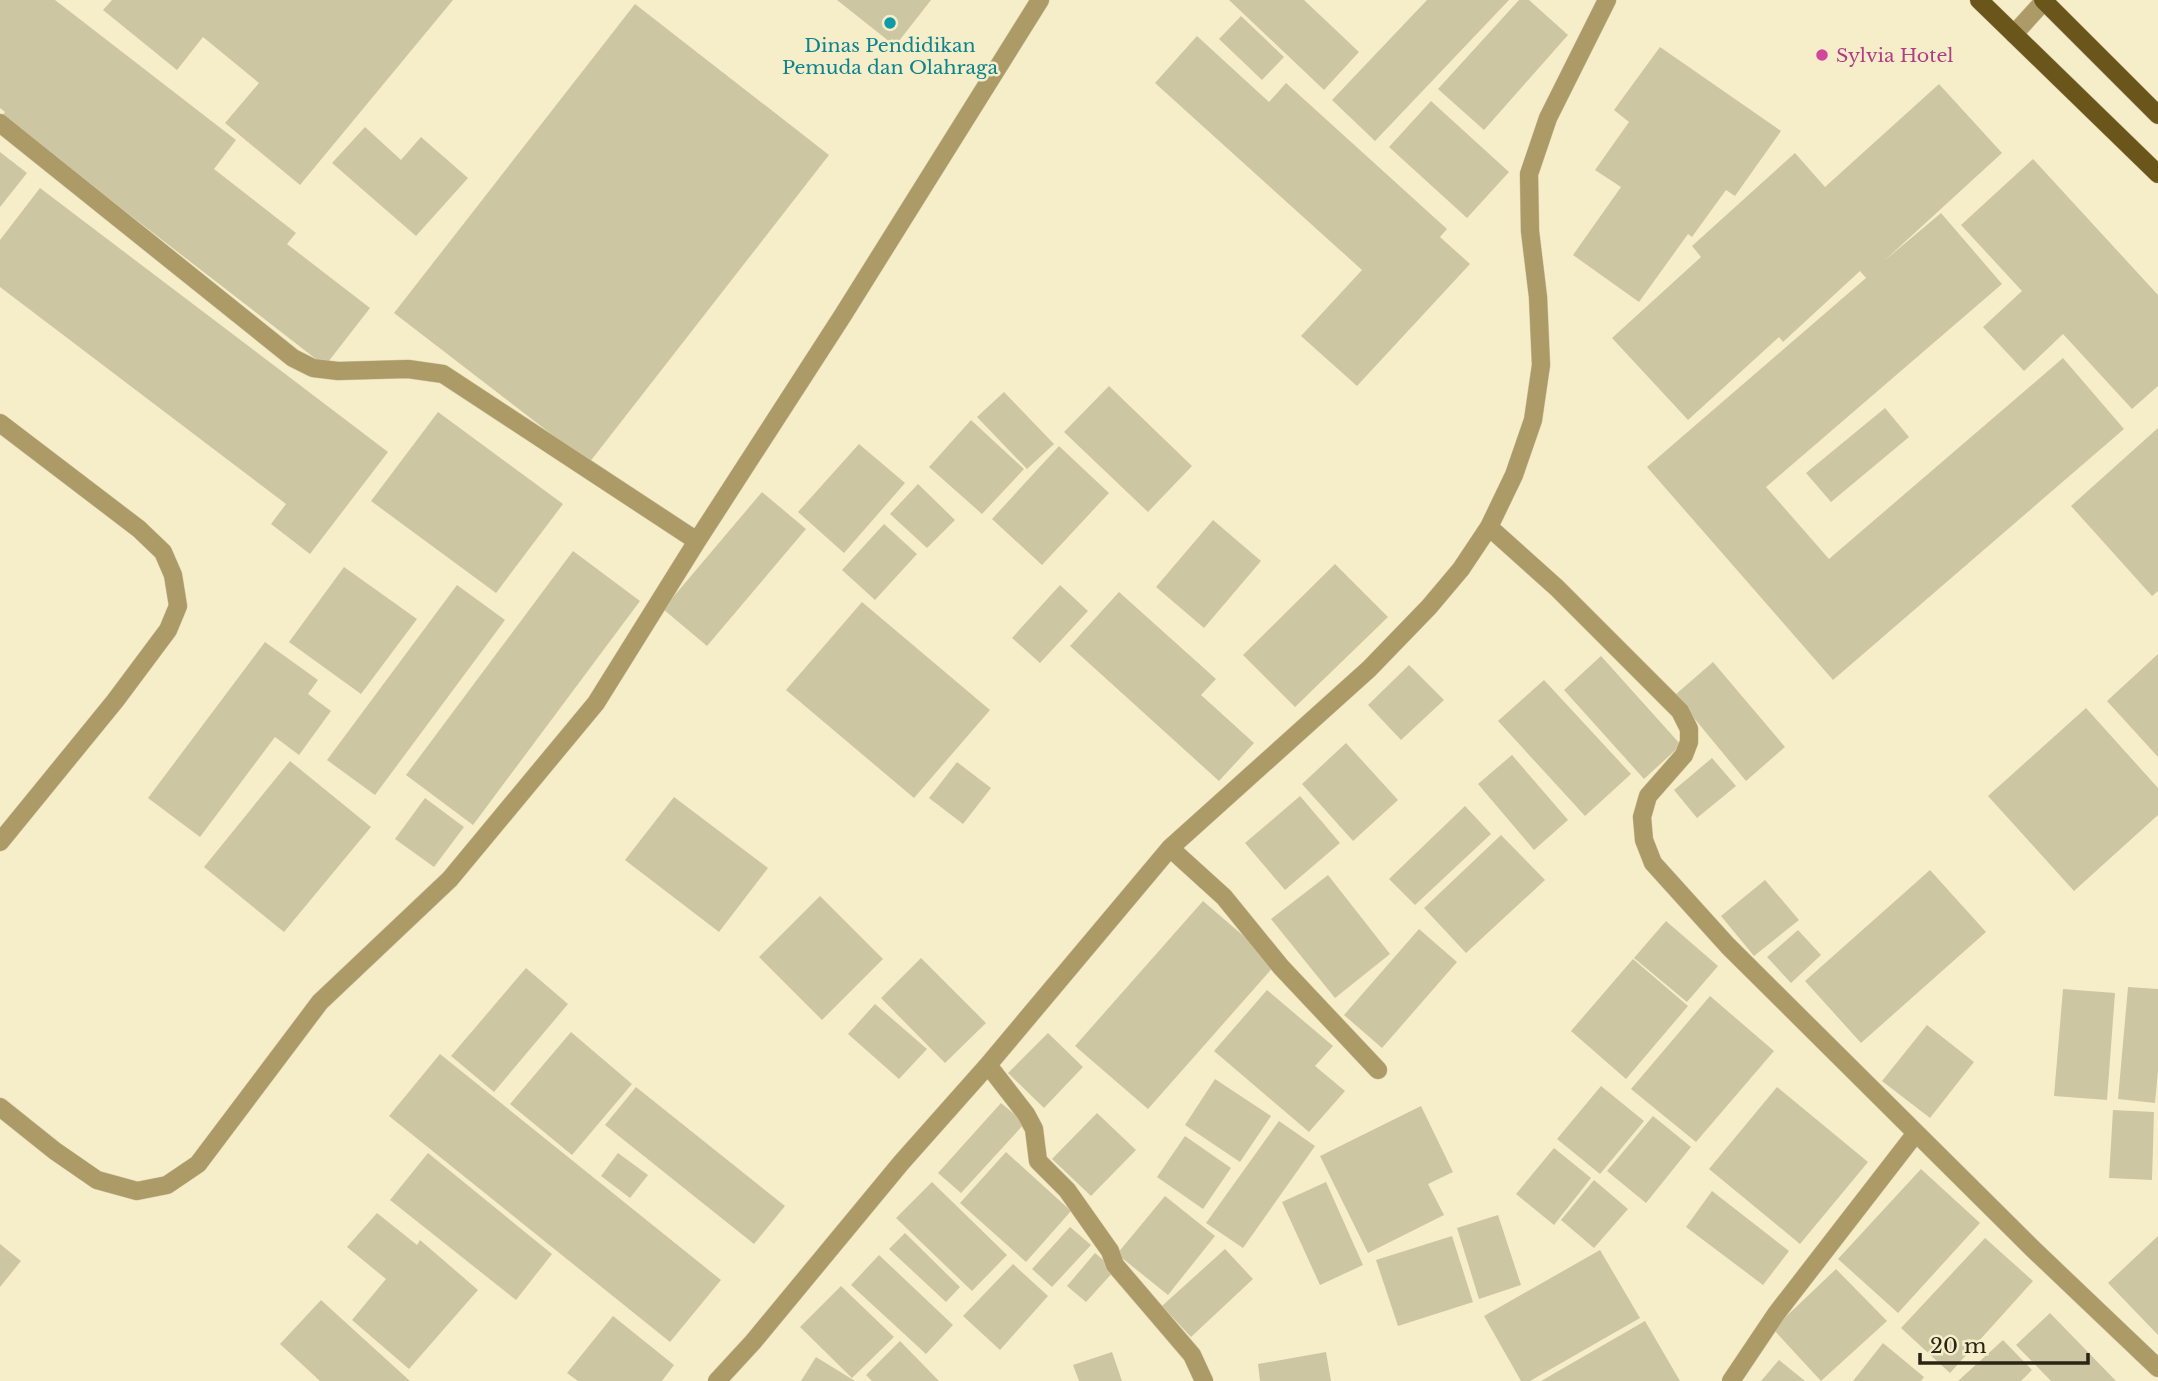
<svg xmlns="http://www.w3.org/2000/svg" width="2158" height="1381" font-family="'Libre Baskerville',serif">
  <style>
    .building { fill: #cdc6a2 }
    .lines { fill: none; stroke-linecap: round; stroke-linejoin: round }
    .lane-casing { stroke: #d1caa9; stroke-width: 19 }
    .street-casing { stroke: #d1caa9; stroke-width: 19 }
    .primary-casing { stroke: #d1caa9; stroke-width: 19 }
    .lane { stroke: #ac9a67; stroke-width: 18 }
    .street { stroke: #ac9a67; stroke-width: 18 }
    .primary { stroke: #6a561b; stroke-width: 18 }
    .culture-dot { fill: #0f9aa8; stroke: #f6eec9; stroke-width: 2.5 }
    .hotel-dot { fill: #d1479c; stroke: #f6eec9; stroke-width: 2.5 }
    .labels { text-anchor: middle; dominant-baseline: central; stroke-width: 5; stroke-linejoin: round; paint-order: stroke }
    .culture-label { font-size: 19px; fill: #0d838f; stroke: #f6eec9 }
    .hotel-label { font-size: 19px; fill: #b23c85; stroke: #f6eec9; text-anchor: start }
  </style>
  <rect width="100%" height="100%" fill="#f6eec9"/>
  <!-- building -->
  <path class="building" d="M0,0H55L236,140L214,169L296,233L287,244L370,308L325,366L2,116L5,112L0,108Z
    M112,0H453L300,185L225,123L259,83L203,37L177,70L103,10Z
    M837,0H931L895,46Z
    M1229,0H1304L1359,52L1324,90Z
    M1427,0H1509L1375,141L1332,100Z
    M1519,0H1529L1568,35L1484,130L1438,89Z
    M635,4L829,155L589,463L394,313Z
    M1241,16L1284,57L1262,80L1219,39Z
    M1197,36L1269,102L1286,83L1447,229L1440,237L1470,264L1357,386L1301,336L1362,270L1155,83Z
    M1660,47L1781,131L1735,196L1726,190L1692,237L1688,234L1639,302L1573,255L1621,187L1595,170L1629,122L1614,110Z
    M1939,84L2002,153L1884,261L1941,213L2002,284L1766,487L1829,559L2063,358L2124,429L1833,680L1647,467L1866,278L1860,271L1783,342L1779,337L1688,420L1612,338L1701,257L1692,246L1795,153L1825,187Z
    M1431,101L1509,172L1467,218L1389,147Z
    M365,127L401,160L421,137L468,178L416,236L332,163Z
    M0,152L27,173L0,207Z
    M2033,159L2158,295V386L2132,409L2063,334L2024,371L1983,327L2022,291L1961,225Z
    M40,188L388,452L310,554L271,524L286,504L0,287V240Z
    M1109,386L1192,466L1148,512L1064,432Z
    M1004,392L1054,444L1027,469L977,417Z
    M1885,408L1909,437L1831,502L1806,473Z
    M438,412L563,504L496,593L371,501Z
    M971,420L1024,469L982,514L929,467Z
    M2158,428V591L2152,596L2071,506Z
    M859,444L905,483L844,553L798,512Z
    M1059,446L1109,493L1042,565L992,519Z
    M918,484L955,520L927,548L890,514Z
    M762,492L806,529L707,646L663,609Z
    M1213,520L1261,561L1204,628L1156,587Z
    M884,524L917,554L875,600L842,570Z
    M573,551L640,601L473,825L406,775Z
    M1335,564L1388,617L1295,707L1243,655Z
    M344,567L417,619L361,694L289,642Z
    M457,585L505,620L375,795L327,760Z
    M1060,585L1088,611L1040,663L1012,638Z
    M1119,592L1216,679L1201,695L1254,743L1219,781L1070,646Z
    M862,602L990,710L914,798L786,690Z
    M265,642L318,680L308,694L331,711L299,755L275,737L200,837L148,798Z
    M2158,654V757L2107,701Z
    M1601,656L1681,745L1644,779L1564,690Z
    M1713,662L1785,747L1746,781L1675,695Z
    M1409,665L1444,700L1401,740L1368,705Z
    M1544,680L1631,774L1585,816L1498,721Z
    M2086,708L2158,788V815L2074,891L1988,796Z
    M1346,743L1398,800L1353,841L1302,784Z
    M1512,755L1568,820L1534,850L1478,784Z
    M1712,758L1736,786L1697,818L1674,790Z
    M290,761L371,827L284,932L204,867Z
    M957,762L991,788L963,824L929,798Z
    M1300,796L1340,843L1285,890L1245,843Z
    M674,797L768,868L719,932L625,860Z
    M425,798L464,827L434,867L395,839Z
    M1465,806L1491,834L1415,905L1389,879Z
    M1501,835L1545,880L1466,953L1424,908Z
    M1930,870L1986,932L1861,1043L1805,981Z
    M1328,875L1390,954L1335,998L1271,919Z
    M1765,880L1799,920L1754,956L1721,916Z
    M820,896L883,959L822,1020L759,957Z
    M1203,901L1276,964L1148,1109L1075,1046Z
    M1666,921L1718,966L1687,1002L1634,958Z
    M1419,929L1457,962L1382,1048L1344,1015Z
    M1798,930L1821,955L1791,983L1767,957Z
    M921,958L986,1023L945,1063L881,998Z
    M1633,959L1688,1006L1626,1079L1571,1031Z
    M526,968L568,1004L494,1092L451,1056Z
    M2128,987L2158,989V1071L2155,1103L2118,1099Z
    M2063,989L2115,993L2107,1100L2054,1096Z
    M1267,990L1333,1046L1315,1066L1345,1091L1309,1132L1214,1051Z
    M1710,996L1774,1051L1696,1142L1631,1089Z
    M875,1004L927,1049L899,1079L848,1034Z
    M1927,1025L1974,1062L1930,1118L1882,1081Z
    M571,1032L632,1084L572,1155L510,1104Z
    M1048,1033L1083,1067L1044,1108L1008,1073Z
    M440,1054L721,1280L670,1342L389,1116Z
    M1215,1079L1271,1116L1240,1162L1185,1125Z
    M1601,1086L1644,1121L1600,1174L1557,1139Z
    M636,1087L785,1206L754,1244L605,1125Z
    M1777,1087L1868,1162L1800,1244L1709,1169Z
    M1001,1103L1025,1123L961,1193L938,1173Z
    M1421,1106L1453,1172L1428,1184L1444,1215L1368,1253L1320,1156Z
    M2113,1110L2154,1112L2152,1180L2109,1178Z
    M1097,1113L1136,1150L1091,1196L1052,1159Z
    M1653,1116L1691,1147L1646,1203L1607,1171Z
    M1279,1121L1315,1146L1243,1248L1206,1223Z
    M1185,1136L1231,1168L1203,1209L1157,1177Z
    M1554,1148L1591,1178L1554,1225L1516,1194Z
    M1006,1152L1071,1211L1026,1262L960,1203Z
    M428,1153L552,1254L516,1300L390,1200Z
    M618,1153L648,1175L630,1198L601,1176Z
    M1921,1169L1980,1223L1898,1313L1838,1259Z
    M1594,1180L1628,1209L1594,1248L1561,1220Z
    M932,1182L1007,1255L972,1291L896,1218Z
    M1326,1182L1363,1265L1320,1285L1282,1202Z
    M1712,1191L1789,1251L1763,1285L1686,1227Z
    M1165,1196L1215,1236L1168,1295L1117,1254Z
    M377,1213L417,1245L420,1240L478,1290L409,1369L352,1320L386,1279L347,1247Z
    M1498,1215L1521,1285L1479,1299L1457,1228Z
    M1070,1227L1091,1245L1052,1287L1032,1269Z
    M905,1233L960,1287L946,1302L889,1249Z
    M1452,1236L1473,1302L1398,1326L1376,1260Z
    M2158,1236V1335L2108,1283Z
    M1985,1238L2033,1281L1950,1373L1901,1328Z
    M0,1244L21,1261L0,1287Z
    M1225,1249L1253,1279L1191,1337L1162,1306Z
    M1600,1250L1640,1318L1530,1381H1521L1484,1316Z
    M1095,1253L1115,1270L1086,1302L1067,1286Z
    M879,1255L953,1325L926,1354L851,1285Z
    M1013,1264L1048,1296L1000,1350L963,1316Z
    M1836,1269L1887,1321L1821,1381L1773,1329Z
    M841,1286L894,1337L852,1378L800,1327Z
    M321,1300L410,1381H320L280,1344Z
    M2050,1313L2116,1381H2051L2016,1345Z
    M613,1316L674,1365L662,1381H578L567,1373Z
    M1645,1321L1680,1381H1541Z
    M2003,1340L2032,1370L2021,1381H1958Z
    M900,1341L939,1381H872L866,1375Z
    M1883,1343L1924,1377L1921,1381H1853Z
    M1112,1352L1122,1381H1079L1073,1365Z
    M1326,1352L1331,1381H1260L1258,1364Z
    M816,1357L855,1381H801Z
    M1779,1360L1805,1381H1761Z"/>
  <g class="lines">
    <!-- lane casing -->
    <g class="lane-casing">
      <path id="lane" d="M2014,34L2045,0"/>
    </g>
    <!-- street casing -->
    <g class="street-casing">
      <path id="street" d="M0,123L293,358L313,368L338,371L408,369L443,374L697,541
        M0,423L139,529L163,552L173,575L178,606L168,630L115,701L0,842
        M1489,527L1557,588L1680,711L1689,729V742L1684,755L1648,796L1642,817L1644,840L1653,863L1728,946L2033,1249L2158,1368
        M1170,848L1224,897L1281,967L1378,1070
        M988,1065L1026,1114L1034,1129L1038,1161L1067,1190L1110,1251L1115,1265L1192,1355L1204,1381
        M0,1107L55,1151L97,1180L137,1191L167,1185L198,1164L320,1002L450,879L596,703L697,541L843,315L1040,0
        M717,1381L753,1342L901,1163L988,1065L1170,848L1369,669L1429,607L1461,569L1489,527L1514,475L1533,420L1541,365L1538,297L1530,231L1529,174L1548,118L1607,0
        M1731,1381L1776,1314L1916,1133"/>
    </g>
    <!-- primary casing -->
    <g class="primary-casing">
      <path id="primary" d="M1979,0L2158,174
        M2043,0L2158,115"/>
    </g>
    <!-- lane -->
    <use href="#lane" class="lane"/>
    <!-- street -->
    <use href="#street" class="street"/>
    <!-- primary -->
    <use href="#primary" class="primary"/>
  </g>
  <!-- markers -->
  <circle class="culture-dot" cx="890" cy="23" r="7"/>
  <circle class="hotel-dot" cx="1822" cy="55" r="7"/>
  <g class="labels">
    <!-- culture labels -->
    <g class="culture-label">
      <text x="890" y="45">Dinas Pendidikan<tspan x="890" dy="22">Pemuda dan Olahraga</tspan></text>
    </g>
    <!-- hotel labels -->
    <g class="hotel-label">
      <text x="1836" y="55">Sylvia Hotel</text>
    </g>
  </g>
  <!-- scale -->
  <path d="M1920 1353v10h168v-10" fill="none" stroke="#282517" stroke-width="3.5"/>
  <text x="1930" y="1353" font-size="21" fill="#282517" stroke="#f6eec9" stroke-width="5" paint-order="stroke">20 m</text>
</svg>
